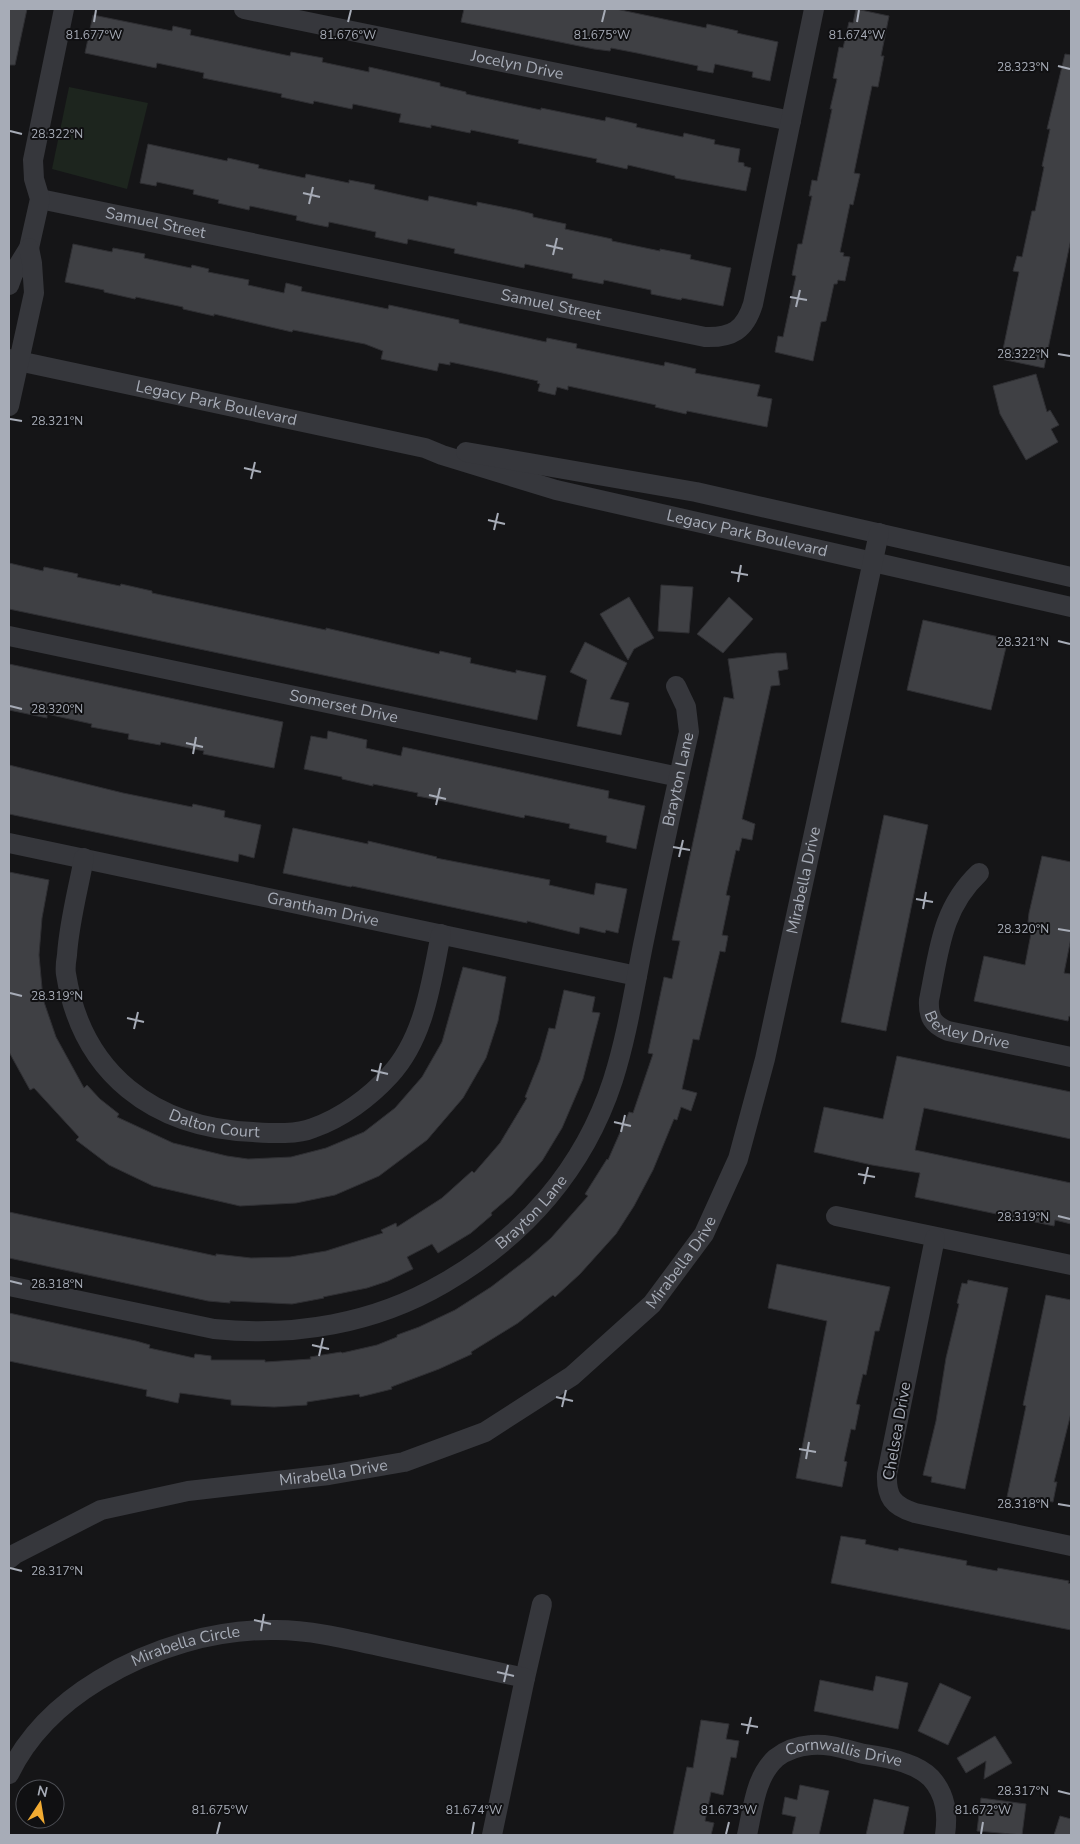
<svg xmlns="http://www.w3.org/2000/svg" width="1080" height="1844" font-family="'Nunito Sans',sans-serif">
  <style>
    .green { fill: #1d251e }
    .building { fill: #3f4044; stroke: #2f2f33 }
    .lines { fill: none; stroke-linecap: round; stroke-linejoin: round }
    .minor { stroke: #36373c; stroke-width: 20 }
    .ticks { fill: none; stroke: #a7acb7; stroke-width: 2 }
    .labels { text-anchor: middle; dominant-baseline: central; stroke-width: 4; stroke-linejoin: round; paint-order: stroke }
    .street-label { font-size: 16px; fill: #a7acb7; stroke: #101012 }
    .ticks-label { font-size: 12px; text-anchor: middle; fill: #a7acb7; stroke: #101012; stroke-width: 4; stroke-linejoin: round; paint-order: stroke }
  </style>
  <rect width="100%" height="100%" fill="#151517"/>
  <!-- green -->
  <path class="green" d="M69,87L148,103L127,189L52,169Z"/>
  <!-- building -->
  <path class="building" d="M9,9H27L15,65H9Z
    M464,9H616L706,28L707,24L738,31L737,33L778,42L770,81L752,77L753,72L715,64L713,73L697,70L698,66L637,53L611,48L610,51L594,49L461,22Z
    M856,9L889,16L881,56H884L878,87L872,86L854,173L860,174L853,205L850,204L840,252L844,253L843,256L850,257L845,281L838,280L837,284H834L826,321L821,322L813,361L775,352L778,336L783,337L796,276L792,275L798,244H802L812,196H809L812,180L817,181L832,109H830L837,79L833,78L839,47L843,48L849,22L853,23Z
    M93,15L172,31L173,26L191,30L190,35L290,56L291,52L323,58L322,62L369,72V67L387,71L440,83V86L466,92V94L541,110V108L605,121L606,117L637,124L636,127L683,137L684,133L715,140L714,144L740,149L738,162L744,163V166L751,168L746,191L675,178V176L628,165L627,169L596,162L597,159L518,143L519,140L471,130L470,133L431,125V128L399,122L401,114L353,104L352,109L314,101L313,104L281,97L282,94L203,78L204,73L157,63L156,68L85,53Z
    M1065,54L1071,55V239L1044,368L1001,359L1019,272L1013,271L1017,256L1022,257L1032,211H1035L1044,167L1042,166L1050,129H1047Z
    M148,144L227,161L228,158L259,165L258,168L305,178L306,174L349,183V180L375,185L374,189L428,201L429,196L477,206V202L517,210L533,214V217L566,224L565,229L612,239V241L660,251V249L691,255L690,259L731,268L723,306L682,298L681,300L651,294V290L604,280L603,284L572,278L573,274L525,264L524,268L454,253L455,249L408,239L407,244L375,237L376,232L329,222L328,227L313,224L296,220L297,216L250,206L249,210L218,203L219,200L193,194L194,190L157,182L156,186L140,183Z
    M73,244L112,252L113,248L145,254L144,258L191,268L192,265L209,269L208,272L249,280L248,285L284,293L286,283L302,287L301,291L340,299L388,309L389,305L459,320V323L546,342L547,338L577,344L576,348L664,366L665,362L696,369L695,373L760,385L757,396L772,399L767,427L687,411L686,414L655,407L656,405L568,386V390L557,387L555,395L538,391L540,384L537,383L538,381L498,372L450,362V365L439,363L437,371L381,359L383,351L365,344L293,330L292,332L214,314V316L183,309V307L136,297L135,299L104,292V290L65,282Z
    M1036,374L1047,412L1050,410L1059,425L1051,429L1058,442L1026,460L1000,414L993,386Z
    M9,563L43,571L44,567L78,574L77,577L120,586L121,584L152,591V593L326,630V628L439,654L440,651L471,658L470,663L516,673V670L546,676L537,720L9,609Z
    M661,585L693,587L689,633L658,631Z
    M629,597L654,638L634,649L628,660L600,614Z
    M729,597L753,619L723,653L697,634Z
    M923,620L1008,639L991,710L907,690Z
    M585,642L627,663L610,699L629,703L621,735L577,726L587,680L570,672Z
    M776,653H786L788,669L778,671L780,685L771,686L742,819L755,824L752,840L742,838L739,851L736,850L726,895L730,896L722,935L728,936L725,952L720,951L699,1040L693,1039L682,1089L697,1093L691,1111L681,1107L677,1120L674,1119L653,1170L634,1206L616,1234L580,1274L555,1297L553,1295L518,1323L471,1352L472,1354L439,1369L391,1387L392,1389L360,1397L359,1394L307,1402V1405L274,1407L231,1405V1400L180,1393L178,1403L146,1396L147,1390L9,1361V1313L136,1341L150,1345L149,1348L194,1358L195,1354L211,1356V1360H265V1362L311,1359L310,1357L341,1352L342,1353L377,1345L397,1337V1335L419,1327L455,1310L491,1287L530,1257L551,1238L588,1196L585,1194L607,1159L608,1160L629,1112L633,1113L653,1054L648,1053L664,977L672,979L680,941L672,940L724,697L734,699L728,659Z
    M9,664L283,722L274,768L203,754L204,751L161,742L160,745L128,739L129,734L91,727L92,724L47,714V718L9,710Z
    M328,731L367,740L366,748L401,756L403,747L609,791L608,798L645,806L636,849L606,842L607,836L569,828L570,824L525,815L524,818L449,802L417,796L418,793L373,784V786L342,779V777L304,769L311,736L327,739Z
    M9,765L123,793L192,807L193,804L225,811L224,817L261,825L254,858L239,854L238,862L9,814Z
    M884,815L928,825L886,1031L841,1022Z
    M293,828L368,844V841L437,857L436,858L550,880L549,885L594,895L596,883L627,889L618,933L606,930L605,933L580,927L579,934L527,921V923L352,886L351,887L283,873Z
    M1042,856L1071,862V938L1064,973L1071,974V1017L1069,1016L1068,1021L974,1001L984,956L1025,965L1033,923L1028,922L1029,913Z
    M9,872L49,880L42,918L39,955L43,999L56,1037L84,1088L87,1085L100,1099L119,1114L117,1117L173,1143L227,1156L248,1159L291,1157L326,1148L364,1132L395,1108L422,1077L442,1042L463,967L506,977L498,1021L486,1058L463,1098L427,1140L379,1176L335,1195L296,1203L240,1206L153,1186L109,1165L76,1140L79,1137L34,1088L30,1090L9,1052Z
    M564,990L595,997L592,1012L600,1013L583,1079L562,1128L542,1161L512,1195L491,1213L492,1215L471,1233L438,1253L432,1244L407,1257L413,1269L388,1281L367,1288L323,1297L324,1298L292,1304L230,1301V1303L208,1301L9,1258V1212L216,1256V1254L251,1258L290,1257L326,1251L383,1233L381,1230L396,1223L397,1227L442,1198L472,1171L474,1173L500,1143L527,1098L525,1097L540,1060L549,1028L555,1029Z
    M897,1056L1071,1092V1139L924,1108L915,1150L1071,1183V1224L1055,1220L1054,1226L915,1197L920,1173L872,1165L814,1152L824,1107L883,1119Z
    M777,1264L890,1287L879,1331H875L866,1375L863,1374L856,1404L860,1405L855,1430L851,1429L844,1461L847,1462L842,1487L796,1478L827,1321L768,1308Z
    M968,1280L1008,1288L965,1489L931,1482L932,1477L923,1475L936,1421L946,1358L959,1304L957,1303L962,1283L967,1284Z
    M1046,1295L1071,1300V1413L1054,1482H1057L1053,1502L1046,1501L1045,1505L1007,1497L1026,1406L1023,1405Z
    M841,1536L866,1540L865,1544L898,1551L899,1548L967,1561L966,1565L997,1571L998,1568L1069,1581L1068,1583L1071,1584V1630L831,1583Z
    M876,1676L908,1683L898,1729L814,1711L820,1680L873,1691Z
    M940,1683L971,1697L948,1745L918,1731Z
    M701,1720L729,1724L726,1739L739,1741L736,1758L731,1757L723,1795L711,1792L705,1821L714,1823L711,1835H673L687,1767L693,1768Z
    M995,1736L1012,1763L984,1779L986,1761L966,1773L957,1758Z
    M800,1785L829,1791L819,1835H792L796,1817L782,1814L785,1797L797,1800Z
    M981,1798L1026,1804L1022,1835L977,1831Z
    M874,1799L909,1807L903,1835H866Z
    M1060,1816L1071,1819V1835H1054Z"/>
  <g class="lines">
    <!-- minor -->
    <g class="minor">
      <path id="s1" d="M244,9L791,121"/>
      <path id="s2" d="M40,199L705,337C732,338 745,330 753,304L814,9"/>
      <path d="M9,285L13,274L29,248L40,199L34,179L33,160L64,9"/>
      <path id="s3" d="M9,359L425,448L442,455L556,490L1071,607"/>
      <path d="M9,406L34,293L32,263L29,248"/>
      <path d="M466,452L696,492L1071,577"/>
      <path id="s4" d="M9,636L679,777"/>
      <path id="s5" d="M9,843L637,976"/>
      <path id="s6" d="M84,858C78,890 69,923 67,955C66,961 65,968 66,974C82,1074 154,1128 253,1132C270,1133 297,1135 313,1128C342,1118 370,1097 390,1075C425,1037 431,982 441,934"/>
      <path id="s7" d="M979,873C941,909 939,952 929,1000C928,1017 933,1025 948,1031L1071,1057"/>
      <path d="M836,1216L1071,1265"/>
      <path d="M935,1238L887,1474C886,1497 893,1506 915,1513L1071,1546"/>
      <path id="s8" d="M9,1286L214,1329C294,1337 374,1324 444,1283C524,1237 584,1169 613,1080C627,1036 634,990 643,945C658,873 673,802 689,732L686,707L676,686"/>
      <path id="s9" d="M9,1559L15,1554L101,1510L188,1491L329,1475L404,1462L485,1432L572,1376L652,1304L704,1234L738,1159L765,1059L879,533"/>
      <path d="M525,1678L542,1604"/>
      <path id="s10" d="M9,1774C29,1733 61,1703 99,1680C151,1648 215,1629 276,1630C313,1630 352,1640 388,1648C434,1658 479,1668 525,1678L492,1835"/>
      <path id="s11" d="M747,1835C753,1809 755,1777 776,1758C786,1750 799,1746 811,1745C829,1743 847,1750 864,1754C878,1756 892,1758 905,1763C914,1766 924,1771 931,1778C946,1795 948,1814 945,1835"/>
    </g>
  </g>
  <!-- ticks -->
  <path class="ticks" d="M94,22L96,10M348,22L351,10M602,22L605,10M857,22L859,10M1058,66L1070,69M10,131L22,134M303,193L320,197M309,204L313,187M546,245L563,249M553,255L557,238M790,297L807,300M796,307L800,290M1058,354L1070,356M10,419L22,421M244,468L261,472M251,479L255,462M488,520L505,524M494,530L498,513M731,572L748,575M738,582L741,565M1058,641L1070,644M10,706L22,709M186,743L203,747M193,754L196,737M429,795L446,799M436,805L440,788M673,847L690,850M679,857L683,840M916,899L933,902M923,909L926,892M1058,929L1070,931M10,993L22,996M127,1018L144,1022M134,1029L138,1012M371,1070L388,1074M377,1081L381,1063M614,1122L631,1126M621,1132L625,1115M858,1174L875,1177M864,1184L868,1167M1058,1216L1070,1219M10,1281L22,1284M312,1345L329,1349M319,1356L323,1338M556,1397L573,1401M562,1407L566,1390M799,1449L816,1452M806,1459L809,1442M1058,1504L1070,1506M10,1568L22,1571M254,1620L271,1624M261,1631L264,1614M497,1672L514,1676M504,1682L508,1665M741,1724L758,1727M747,1734L751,1717M1058,1791L1070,1794M217,1834L220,1822M472,1834L474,1822M726,1834L729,1822M981,1834L983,1822"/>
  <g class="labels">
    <!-- street labels -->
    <g class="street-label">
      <text stroke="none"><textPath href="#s1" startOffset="279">Jocelyn Drive</textPath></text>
      <text stroke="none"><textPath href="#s2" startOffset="118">Samuel Street</textPath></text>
      <text stroke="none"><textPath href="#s2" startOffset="522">Samuel Street</textPath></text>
      <text stroke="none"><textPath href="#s3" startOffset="212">Legacy Park Boulevard</textPath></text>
      <text stroke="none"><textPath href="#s3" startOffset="759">Legacy Park Boulevard</textPath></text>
      <text stroke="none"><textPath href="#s4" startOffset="342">Somerset Drive</textPath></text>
      <text stroke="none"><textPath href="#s8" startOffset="1026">Brayton Lane</textPath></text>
      <text stroke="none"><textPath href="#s9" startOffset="1165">Mirabella Drive</textPath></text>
      <text stroke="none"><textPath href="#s5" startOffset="321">Grantham Drive</textPath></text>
      <text stroke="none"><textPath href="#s7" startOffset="196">Bexley Drive</textPath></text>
      <text stroke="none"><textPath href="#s6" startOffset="346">Dalton Court</textPath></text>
      <text stroke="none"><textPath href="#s8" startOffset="561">Brayton Lane</textPath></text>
      <text stroke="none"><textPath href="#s9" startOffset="760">Mirabella Drive</textPath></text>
      <text transform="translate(897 1431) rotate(-80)">Chelsea Drive</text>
      <text stroke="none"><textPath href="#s9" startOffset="340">Mirabella Drive</textPath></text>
      <text stroke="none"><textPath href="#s10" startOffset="226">Mirabella Circle</textPath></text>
      <text stroke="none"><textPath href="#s11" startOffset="155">Cornwallis Drive</textPath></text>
    </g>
  </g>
  <g class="ticks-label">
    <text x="94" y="39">81.677°W</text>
    <text x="348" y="39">81.676°W</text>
    <text x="602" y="39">81.675°W</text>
    <text x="857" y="39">81.674°W</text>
    <text x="1023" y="71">28.323°N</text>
    <text x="57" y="138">28.322°N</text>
    <text x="1023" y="358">28.322°N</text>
    <text x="57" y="425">28.321°N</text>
    <text x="1023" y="646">28.321°N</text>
    <text x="57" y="713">28.320°N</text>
    <text x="1023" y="933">28.320°N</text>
    <text x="57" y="1000">28.319°N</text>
    <text x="1023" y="1221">28.319°N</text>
    <text x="57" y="1288">28.318°N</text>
    <text x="1023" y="1508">28.318°N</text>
    <text x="57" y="1575">28.317°N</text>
    <text x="1023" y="1795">28.317°N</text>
    <text x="220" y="1814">81.675°W</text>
    <text x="474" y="1814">81.674°W</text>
    <text x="729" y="1814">81.673°W</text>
    <text x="983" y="1814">81.672°W</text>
  </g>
  <!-- border -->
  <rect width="1080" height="1844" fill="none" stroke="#a7acb7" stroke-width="20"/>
  <!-- north arrow -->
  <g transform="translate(40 1804) rotate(12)"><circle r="24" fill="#101012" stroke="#4c4e54"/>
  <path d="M0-4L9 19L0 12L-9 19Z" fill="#f2ab32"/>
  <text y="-8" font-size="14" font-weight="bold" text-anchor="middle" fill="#a7acb7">N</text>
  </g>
</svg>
